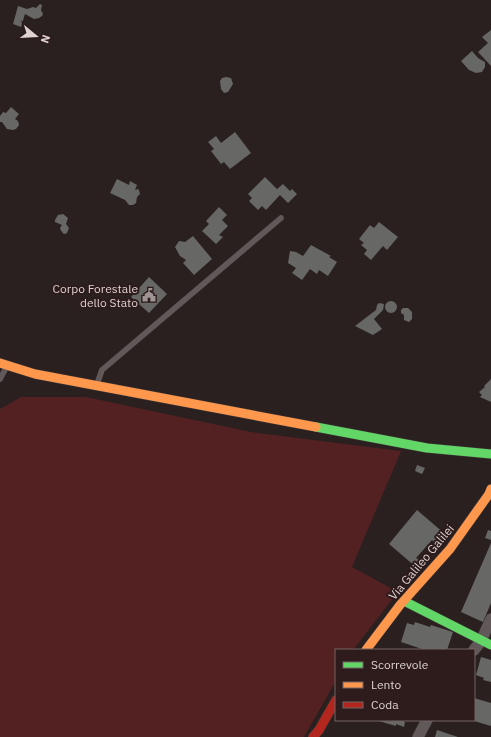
<svg xmlns="http://www.w3.org/2000/svg" width="491" height="737" font-family="'IBM Plex Sans',sans-serif">
  <style>
    .green { fill: #532122 }
    .building { fill: #676765 }
    .lines { fill: none; stroke-linecap: round; stroke-linejoin: round }
    .lane-casing { stroke: #423a3a; stroke-width: 6 }
    .street-casing { stroke: #423a3a; stroke-width: 12 }
    .fast-casing { stroke: #423a3a; stroke-width: 10 }
    .slow-casing { stroke: #423a3a; stroke-width: 10 }
    .jam-casing { stroke: #423a3a; stroke-width: 10 }
    .lane { stroke: #615959; stroke-width: 5.5 }
    .street { stroke: #615959; stroke-width: 11 }
    .fast { stroke: #63d668; stroke-width: 9 }
    .slow { stroke: #ff974d; stroke-width: 9 }
    .jam { stroke: #b3261e; stroke-width: 9 }
    .labels { text-anchor: middle; dominant-baseline: central; stroke-width: 4; stroke-linejoin: round; paint-order: stroke }
    .poi-label { font-size: 12px; fill: #dfd3d2; stroke: #2d1c1b; text-anchor: end }
    .street-label { font-size: 12px; fill: #dfd3d2; stroke: #2d1c1b }
  </style>
  <rect width="100%" height="100%" fill="#29201f"/>
  <!-- green -->
  <path class="green" d="M21,397H86L251,432L401,451L352,567L398,592L353,650H336V681L304,737H0V409Z"/>
  <!-- building -->
  <path class="building" d="M40,4L42,5L41,10L43,14L42,16L39,18L34,19L25,14L21,27L13,24L18,6L27,9L33,7L36,8Z
    M491,30V66L478,52L488,43L482,37Z
    M472,51L478,58L485,62V67L482,72L476,73L469,70L461,61Z
    M226,77L231,78L233,84L228,92L224,93L221,89L220,81L222,78Z
    M11,107L19,114L15,119L18,121L19,125L16,129L13,130L7,129L2,122H0V116L3,112L6,113Z
    M235,132L251,153L230,169L224,162L221,164L211,151L214,149L208,142L216,136L221,143Z
    M265,177L277,189L283,184L290,191L292,189L297,194L288,203L280,195L266,210L262,206L258,210L249,201L252,198L248,194Z
    M117,179L129,185L130,181L137,185L135,190L138,189L139,190L140,194L137,197L136,203L133,205H129L125,200L110,193Z
    M219,207L227,215L222,220L228,226L219,235L223,237L216,244L202,231L209,224L206,221Z
    M63,214L68,218L66,224L69,228L67,233L65,234L62,233L63,232L61,231L60,228L62,225L55,222V220L58,215Z
    M379,222L398,237L387,250L383,246L371,260L364,254L367,250L361,245L364,243L359,239L370,225L374,228Z
    M193,236L212,259L194,275L183,263L186,260L180,256L175,247L179,241L185,242Z
    M311,245L331,256L329,257L337,262L328,276L319,270L317,274L310,269L302,280L292,273L296,268L288,263L290,251L296,252L303,256Z
    M149,277L167,294L149,313L131,297Z
    M385 307a6 6 0 1 1 12 0a6 6 0 1 1-12 0Z
    M379,303L384,304L383,310L374,319L382,329L373,335L355,326L376,310L377,305Z
    M403,308H408L412,312V319L409,322L404,320V315L401,313V310Z
    M491,379V402L480,397L482,395L479,392L485,387L484,386Z
    M417,465L425,468L422,474L415,471Z
    M417,510L445,534L436,544L432,540L416,558L421,561L416,567L389,544Z
    M488,530L491,531V540L485,538Z
    M491,543V603L483,622L461,612Z
    M415,622L430,627L431,625L453,632L447,650H425L401,642L407,623L414,625Z
    M481,657L491,660V682L483,680L484,678L476,675Z
    M474,698L491,703V726L474,721Z
    M375,720H404V722H405L404,727L396,724V726Z
    M437,730L458,737H435Z"/>
  <g class="lines">
    <!-- lane casing -->
    <g class="lane-casing">
      <path id="lane" d="M0,379L7,366
        M97,384L102,370L281,218"/>
    </g>
    <!-- street casing -->
    <g class="street-casing">
      <path id="street" d="M474,650L481,641L491,619
        M418,737L427,720"/>
    </g>
    <!-- fast casing -->
    <g class="fast-casing">
      <path id="fast" d="M316,427L427,448L491,454
        M404,601L491,645"/>
    </g>
    <!-- slow casing -->
    <g class="slow-casing">
      <path id="slow" d="M0,363L35,374L316,427
        M366,650L400,605L450,549L489,494L491,489"/>
    </g>
    <!-- jam casing -->
    <g class="jam-casing">
      <path id="jam" d="M313,737L319,730L336,700"/>
    </g>
    <!-- lane -->
    <use href="#lane" class="lane"/>
    <!-- street -->
    <use href="#street" class="street"/>
    <!-- fast -->
    <use href="#fast" class="fast"/>
    <!-- slow -->
    <use href="#slow" class="slow"/>
    <!-- jam -->
    <use href="#jam" class="jam"/>
  </g>
  <!-- icons -->
  <defs>
    <g id="civic-bare" transform="scale(1.08)"><path d="M-.6-6.5H3V-4.5H.6V-3L4-1V1h2V6H-6V1h2V-1L-.6-3ZM-1.2 2.5V6h2.4V2.5Z" fill="#9f9493" stroke="#2d1c1b" stroke-width="2.5" paint-order="stroke"/></g>
  </defs>
  <g fill-rule="evenodd">
    <use href="#civic-bare" x="149" y="295"/>
  </g>
  <g class="labels">
    <!-- poi labels -->
    <g class="poi-label">
      <text x="138" y="288">Corpo Forestale<tspan x="138" dy="14">dello Stato</tspan></text>
    </g>
    <!-- street labels -->
    <g class="street-label">
      <text transform="translate(421 562) rotate(-50)">Via Galileo Galilei</text>
    </g>
  </g>
  <!-- legend -->
  <rect x="335" y="649" width="140" height="72" fill="#2d1c1b" stroke="#746564"/>
  <rect x="343" y="662" width="20" height="6" fill="#63d668" stroke="#746564"/>
  <text x="371" y="669" font-size="12" fill="#dfd3d2">Scorrevole</text>
  <rect x="343" y="682" width="20" height="6" fill="#ff974d" stroke="#746564"/>
  <text x="371" y="689" font-size="12" fill="#dfd3d2">Lento</text>
  <rect x="343" y="702" width="20" height="6" fill="#b3261e" stroke="#746564"/>
  <text x="371" y="709" font-size="12" fill="#dfd3d2">Coda</text>
  <!-- north arrow -->
  <g transform="translate(36 36) rotate(108)" stroke="#2d1c1b" stroke-width="3" paint-order="stroke">
  <path d="M0-3L7 15L0 10L-7 15Z" fill="#dfd3d2"/>
  <text y="-6" font-size="11" font-weight="bold" text-anchor="middle" fill="#dfd3d2">N</text>
  </g>
</svg>
